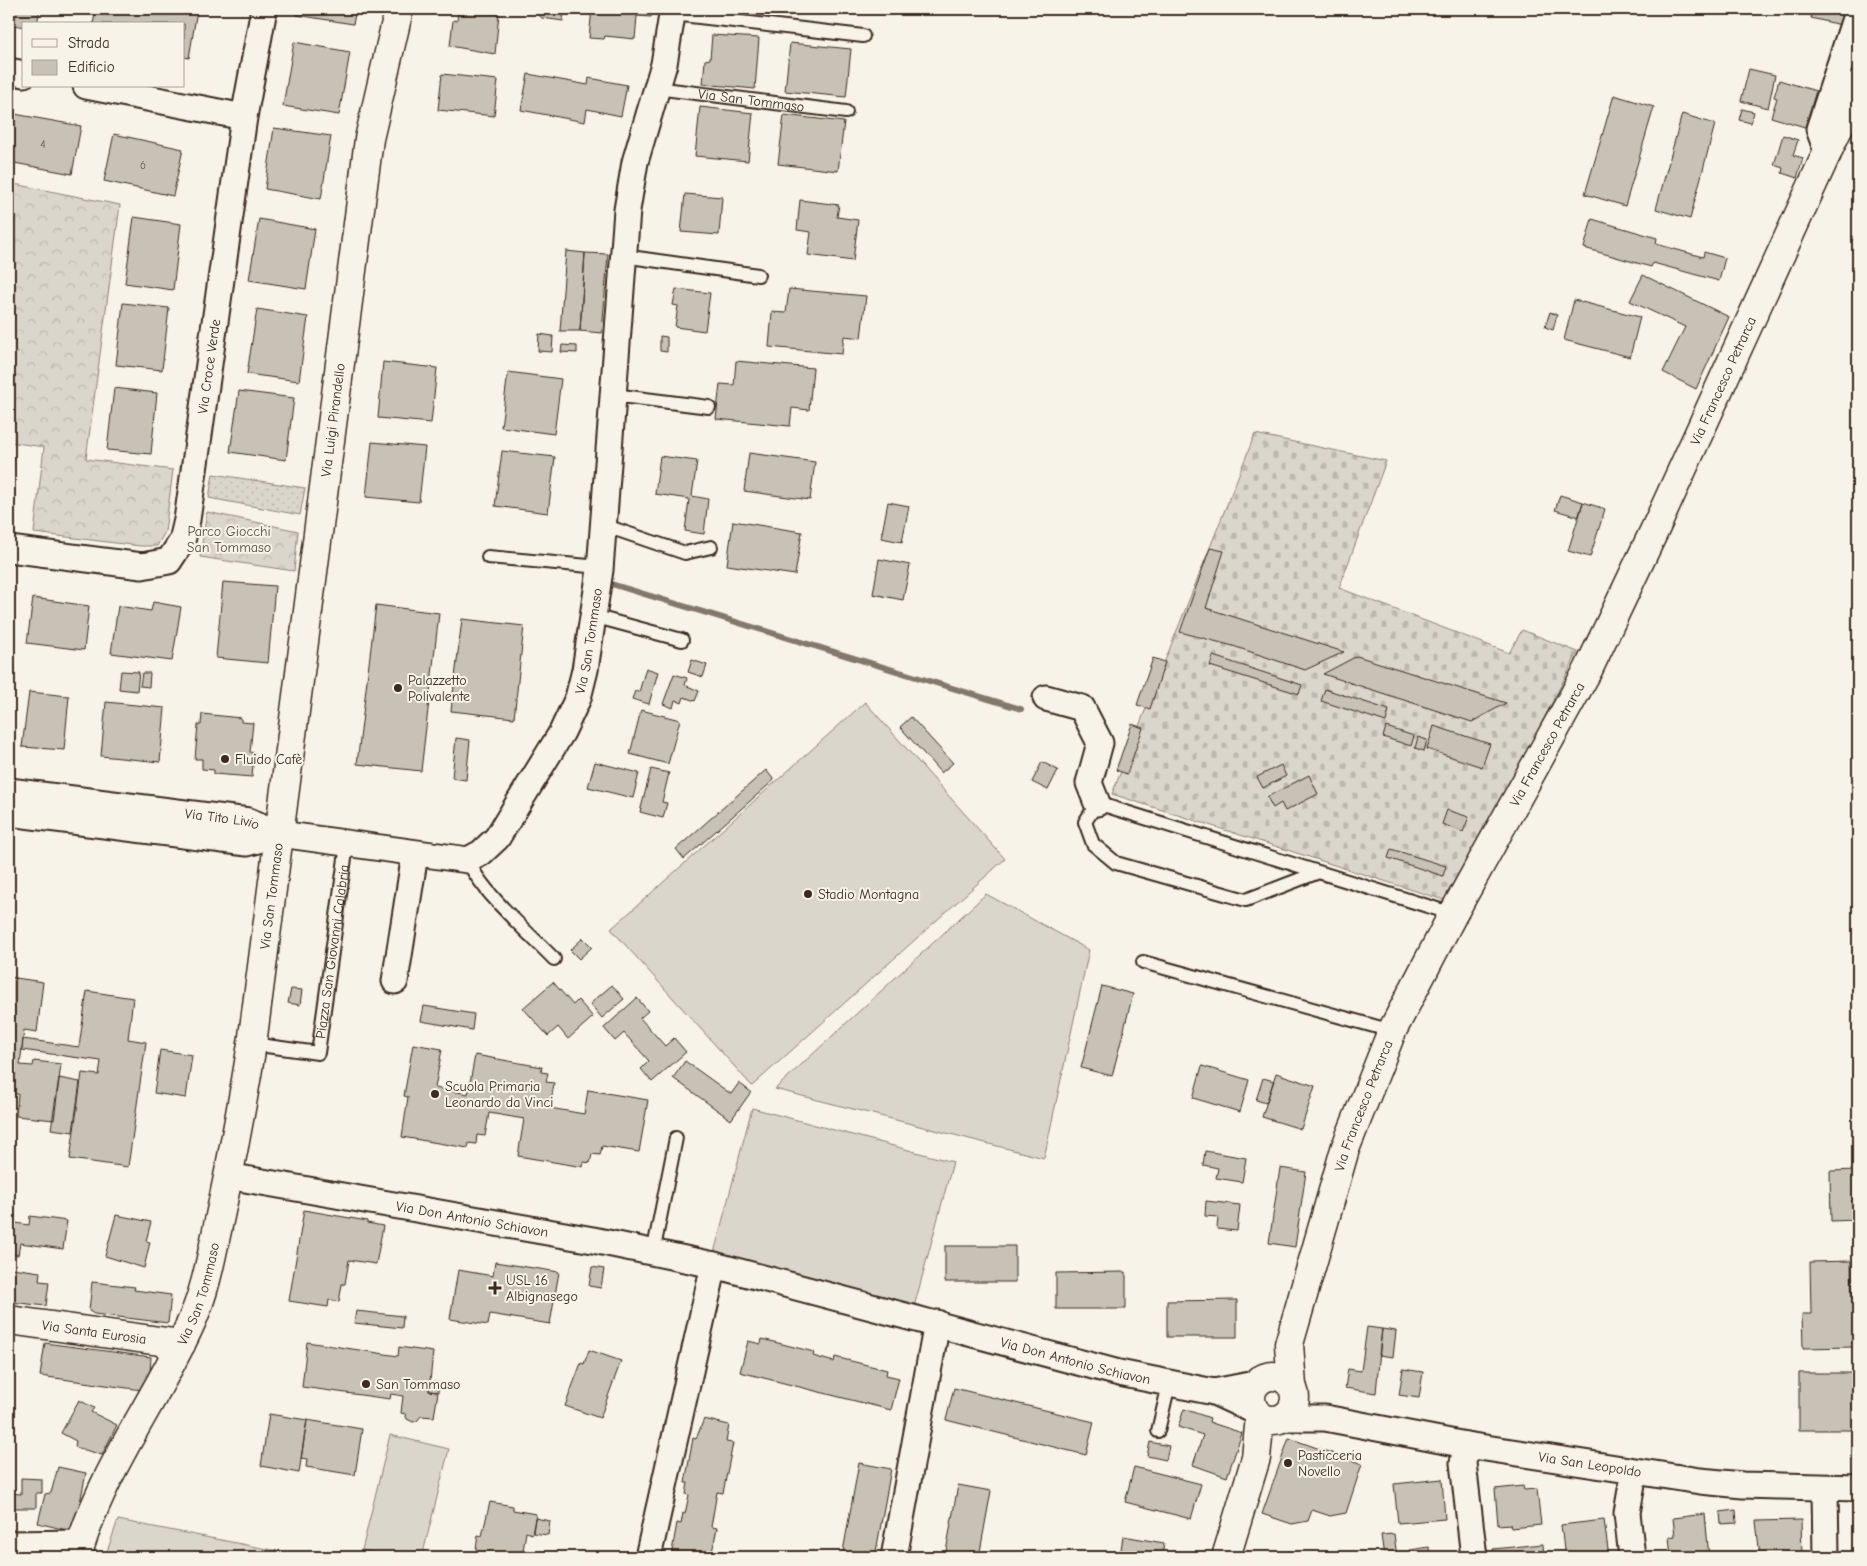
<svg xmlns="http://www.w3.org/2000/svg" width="1867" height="1566" font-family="'Comic Neue',sans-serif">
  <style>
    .grass { fill: url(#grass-dots); stroke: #8b8074 }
    .forest { fill: url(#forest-crowns); stroke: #8b8074 }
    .cemetery { fill: url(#cemetery-stones); stroke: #8b8074 }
    .pitch { fill: #dbd6cb; stroke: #8b8074 }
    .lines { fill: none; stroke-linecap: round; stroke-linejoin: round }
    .stream { stroke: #84786c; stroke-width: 6 }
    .building { fill: #c8c1b6; stroke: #3b2a1e }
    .lane-casing { stroke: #3b2a1e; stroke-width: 16 }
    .street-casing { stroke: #3b2a1e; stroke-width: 29 }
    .secondary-casing { stroke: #3b2a1e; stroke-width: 31 }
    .lane { stroke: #f7f3e8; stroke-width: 12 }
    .street { stroke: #f7f3e8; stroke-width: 25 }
    .secondary { stroke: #f7f3e8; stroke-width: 28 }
    .poi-dot { fill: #3b2a1e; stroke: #f7f3e8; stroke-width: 2 }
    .labels { text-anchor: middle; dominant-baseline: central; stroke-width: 4; stroke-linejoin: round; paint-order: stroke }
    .number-label { font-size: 11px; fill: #5e5044 }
    .street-label { font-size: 14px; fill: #3b2a1e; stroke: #f7f3e8 }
    .park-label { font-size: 14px; fill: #5b4c41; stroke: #f7f3e8 }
    .poi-label { font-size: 14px; fill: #3b2a1e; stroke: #f7f3e8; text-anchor: start }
  </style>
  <defs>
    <pattern id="grass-dots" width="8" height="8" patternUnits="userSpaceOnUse" patternTransform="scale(1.25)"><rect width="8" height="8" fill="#dbd6cb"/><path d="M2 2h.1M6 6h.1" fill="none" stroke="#bdb8ae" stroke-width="1.8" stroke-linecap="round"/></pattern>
    <pattern id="forest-crowns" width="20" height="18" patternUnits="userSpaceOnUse" patternTransform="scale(1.25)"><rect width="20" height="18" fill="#dbd6cb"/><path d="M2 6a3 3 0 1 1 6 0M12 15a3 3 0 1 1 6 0" fill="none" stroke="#bdb8ae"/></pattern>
    <pattern id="cemetery-stones" width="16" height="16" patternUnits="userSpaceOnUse" patternTransform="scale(1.25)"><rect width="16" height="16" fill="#dbd6cb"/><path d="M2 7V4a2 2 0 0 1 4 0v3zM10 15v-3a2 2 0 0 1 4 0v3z" fill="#bdb8ae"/></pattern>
  </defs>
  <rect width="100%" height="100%" fill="#f7f3e8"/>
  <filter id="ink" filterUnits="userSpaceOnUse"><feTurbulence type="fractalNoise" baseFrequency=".02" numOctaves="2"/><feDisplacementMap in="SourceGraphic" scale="10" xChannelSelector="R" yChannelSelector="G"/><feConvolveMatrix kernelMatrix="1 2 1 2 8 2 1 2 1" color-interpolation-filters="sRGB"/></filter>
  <g filter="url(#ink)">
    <!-- grass -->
    <path class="grass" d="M213,474L305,488L300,515L209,498Z"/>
    <!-- forest -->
    <path class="forest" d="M9,183L120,205L86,459L173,470L165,532L157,546H140L34,533L44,447L9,442Z
      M207,512L298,531L294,571L200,557Z"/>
    <!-- cemetery -->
    <path class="cemetery" d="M1255,434L1386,461L1339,588L1509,653L1522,630L1578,652L1450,902L1112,794Z"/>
    <!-- pitch -->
    <path class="pitch" d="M865,702L1005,859L752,1086L611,929Z
      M986,894L1089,950L1044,1158L775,1089Z
      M752,1108L953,1162L914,1307L714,1253Z
      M390,1435L449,1449L422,1557H393L362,1550Z
      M118,1520L308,1557H105Z"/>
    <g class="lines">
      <!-- stream -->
      <path class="stream" d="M608,583L1021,709"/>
    </g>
    <!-- building -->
    <path class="building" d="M9,9H40L37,24H24V27L9,24Z
      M96,9L197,10L189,58L184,57V24H93Z
      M298,9H356L353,24L297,15Z
      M532,9H564L563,21L542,18Z
      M592,9H652L651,17L637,16L635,39L605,36L604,39L589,38Z
      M1813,9H1845L1841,25L1811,18Z
      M458,10L499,14L495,54L450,46L453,20L457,21Z
      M712,35L759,38L755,89L703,84L705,60L710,59Z
      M294,42L350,52L339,115L283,106Z
      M790,43L851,49L846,97L785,91Z
      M1749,69L1775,75L1768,108L1741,101Z
      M442,74L498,80L494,116L438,110Z
      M528,74L588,85L589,78L627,85L621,116L587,109L585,122L521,110Z
      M1779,80L1816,91L1805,127L1771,117L1777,98L1774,97Z
      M1614,95L1654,107L1625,206L1585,194Z
      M700,107L753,113L748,161L695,156Z
      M1742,109L1754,112L1751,123L1739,120Z
      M9,113L81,126L72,174L9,162Z
      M1682,114L1715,124L1690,219L1656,209Z
      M784,115L844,122L838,171L778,164Z
      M274,128L331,136L321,199L265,189Z
      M114,134L183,149L173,196L104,181Z
      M1783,135L1798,140L1793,155L1803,158L1797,178L1782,173L1783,168L1774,165Z
      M685,194L722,197L719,235L681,232Z
      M800,200L839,205L837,217L858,220L853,261L808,255L811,232L797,230Z
      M134,217L181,224L173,290L125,283Z
      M259,219L315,229L306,289L249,280Z
      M1592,219L1657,238L1656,244L1703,257L1704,252L1725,258L1719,281L1653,263L1651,267L1584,248Z
      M566,251L585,253L580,331H560Z
      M585,253L608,254L602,333L580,331Z
      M1643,275L1729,317L1696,389L1663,372L1685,327L1630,301Z
      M676,289L710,293L705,331L675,327L678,306L673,305Z
      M789,289L866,296L861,338L844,336L842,354L769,347L772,312L786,313Z
      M1574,300L1640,317L1630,357L1564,340Z
      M123,303L169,308L162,370L116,365Z
      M257,309L308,317L299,381L247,374Z
      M1550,312L1557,315L1553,330L1545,327Z
      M539,334L553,336L552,352L538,351Z
      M660,336L667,337V352L660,351Z
      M562,345L577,346V353L561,352Z
      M736,361L813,368L809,410L792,408L790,426L716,419L720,384L734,385Z
      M383,362L437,368L431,423L378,418Z
      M508,372L561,379L554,434L501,427Z
      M114,388L157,393L151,454L107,450Z
      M239,391L294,398L286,460L230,452Z
      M372,442L425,447L419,502L366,497Z
      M502,451L555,457L548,513L495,506Z
      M749,453L815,462L810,500L744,491Z
      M660,456L697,461L692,496L708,499L704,534L685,531L689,499L655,494Z
      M9,457H14L9,500Z
      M1560,495L1583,502L1579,517L1555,510Z
      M888,502L909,506L902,542L881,538Z
      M1583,502L1605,509L1590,557L1568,551Z
      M733,521L802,532L795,575L727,565Z
      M1210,548L1224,551L1206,608L1344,652L1305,670L1233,646L1180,632Z
      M879,559L910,565L903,600L873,594Z
      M223,582L275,586L268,663L216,658Z
      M33,598L89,606L84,650L27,643Z
      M153,602L181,607L172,661L111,653L118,606L151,611Z
      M376,605L439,613L421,771L357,764Z
      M462,619L524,626L514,718L451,711Z
      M1213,656L1302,685L1299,694L1210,666Z
      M1357,656L1506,703L1472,722L1323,674Z
      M1153,658L1165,662L1150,709L1137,705Z
      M692,660L707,665L703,677L688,672Z
      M646,668L658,672L649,704L632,699L635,691L639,692Z
      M121,671L139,672L137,691L119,689Z
      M142,673H150L149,687L140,686Z
      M674,674L687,678L685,685L699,691L695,701L684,697L682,703L675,700L673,708L663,704Z
      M1325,689L1389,710L1386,722L1321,701Z
      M29,692L69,696L64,750L22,747Z
      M106,702L165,708L160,762L101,756Z
      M641,710L680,720L668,764L630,754Z
      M202,714L241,718V722L253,723L250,752L254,753L252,777L214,774V770L202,769V759H195L198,725H201Z
      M911,717L953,763L941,773L900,727Z
      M1132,724L1143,728L1127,774L1116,770Z
      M1434,726L1490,744L1482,767L1427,749Z
      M1386,727L1414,736L1411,746L1383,737Z
      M1418,737L1427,740L1424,751L1415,748Z
      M456,738L470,740L466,780L452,778Z
      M595,762L639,773L633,798L588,787Z
      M1042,762L1058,770L1048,790L1032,782Z
      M1281,765L1286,776L1263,788L1257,777Z
      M651,769L669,773L662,802L667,803L663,818L640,812Z
      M766,770L774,780L684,859L676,849Z
      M1309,775L1318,794L1285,811L1281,803L1273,808L1267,797Z
      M1447,810L1469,817L1463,832L1442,824Z
      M1391,849L1446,866L1443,876L1388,858Z
      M583,938L592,947L579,959L570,950Z
      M9,977L43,982L37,1032L24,1030L20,1065L33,1066L34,1061L61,1064L54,1120L16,1116L18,1094H11L9,1102Z
      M553,982L573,1005L578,1000L593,1017L568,1039L558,1027L548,1036L523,1008Z
      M612,985L624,999L602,1018L590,1004Z
      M1102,986L1133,994L1112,1076L1081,1068Z
      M291,989L302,990L300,1005L288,1003Z
      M87,991L133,998L128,1039L146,1042L128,1167L70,1159L82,1073L99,1075L101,1061L22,1050L23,1039L79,1047Z
      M637,998L648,1011L640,1018L665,1046L674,1038L686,1052L652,1082L641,1069L649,1061L624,1033L615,1041L604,1028Z
      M424,1006L474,1014L472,1030L421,1021Z
      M413,1044L442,1049L435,1088L468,1094L475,1055L542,1067L541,1072L548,1073L546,1082L554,1083L550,1108L584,1114L588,1090L648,1100L639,1152L602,1146L600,1155L592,1154L590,1163L584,1162L583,1167L518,1156L524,1119L489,1113L485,1136L477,1135L476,1144L469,1143L468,1148L402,1137L408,1097L404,1096Z
      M160,1050L192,1055L186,1098L154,1093Z
      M685,1061L731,1094L739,1083L751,1092L731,1120L673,1078Z
      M1202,1066L1249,1080L1240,1112L1193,1098Z
      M1276,1073L1315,1086L1301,1129L1262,1117Z
      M59,1078L80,1082L73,1132L51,1129Z
      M1263,1078L1274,1081L1266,1103L1256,1100Z
      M1205,1151L1246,1158L1242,1182L1216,1178L1218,1168L1203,1165Z
      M1280,1168L1306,1172L1295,1247L1269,1243Z
      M1858,1170V1220L1831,1221L1830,1171Z
      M1206,1201L1240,1205L1237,1231L1217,1229L1218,1217L1205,1216Z
      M304,1210L367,1221V1223L383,1226L376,1264L349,1260L345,1284H342L339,1302L329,1300L328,1307L289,1301Z
      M116,1215L151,1222L146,1241L150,1242L144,1268L105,1256Z
      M30,1216L67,1221L63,1249L20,1243L18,1255L9,1254V1222L29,1225Z
      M945,1246H1015V1282H945Z
      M1851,1261L1854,1347L1803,1348L1802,1314H1811L1810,1262Z
      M495,1262L559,1272L550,1324L490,1314L488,1325L450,1319L458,1270L493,1276Z
      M592,1267L604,1269L601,1288L589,1286Z
      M12,1268L40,1272L39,1281L49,1282L46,1306L11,1302L13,1289L9,1288Z
      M1126,1272V1309H1056V1273Z
      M92,1282L135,1287L134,1290L171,1295L168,1323L94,1314L89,1311Z
      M1237,1300V1337H1167V1301Z
      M356,1311L403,1316L402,1328L354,1323Z
      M1367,1327L1382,1329L1376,1393L1345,1388L1348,1369L1361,1371Z
      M1382,1329L1396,1331L1393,1357L1379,1355Z
      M762,1339L814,1352L813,1356L834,1362L835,1357L887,1370L886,1375L899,1378L891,1410L740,1372L748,1341L761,1344Z
      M307,1342L398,1356L399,1347L433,1352L429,1391L438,1392L434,1417L421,1416L417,1421L413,1422L407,1419L405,1414L401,1413L403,1396L391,1394L390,1399L302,1387Z
      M45,1343L151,1357L150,1373L142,1390L40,1376Z
      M589,1350L621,1361L600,1418L565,1406L581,1363L584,1364Z
      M1403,1369L1423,1372L1419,1398L1399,1395Z
      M1799,1373H1858V1430H1799Z
      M430,1381L439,1383L438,1392L429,1391Z
      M954,1388L1094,1422L1086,1455L946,1420Z
      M79,1400L94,1408L91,1412L117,1425L102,1455L75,1447L76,1441L61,1433Z
      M1184,1409L1210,1418L1209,1422L1242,1433L1227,1477L1193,1465L1203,1435L1178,1427Z
      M269,1414L307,1420L299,1473L261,1466Z
      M704,1419L729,1425L726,1442L733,1443L723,1493L717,1492L711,1527L717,1528L711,1557H671L677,1523L681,1524L683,1513L685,1514L689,1495L686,1494L688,1483H685L693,1438L696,1439Z
      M307,1420L362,1429L355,1475L306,1467L307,1459L301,1458Z
      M1289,1438L1362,1464L1346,1513L1330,1516L1312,1510L1308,1521L1292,1524L1262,1514Z
      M1150,1442L1169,1446L1166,1460L1147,1456Z
      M859,1463L891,1469L875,1557H842Z
      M58,1467L86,1473L74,1532L38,1523L45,1494L51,1493Z
      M1134,1467L1201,1484L1191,1519L1125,1502Z
      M21,1478L42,1479V1493H36V1508H10L9,1511V1493L21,1494Z
      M1442,1479L1445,1519L1398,1523L1394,1484Z
      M958,1485L991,1491L979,1557H945Z
      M1523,1486L1524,1490L1537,1489L1541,1525L1511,1528L1510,1524L1498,1525L1495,1489Z
      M490,1502L513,1506V1510L536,1514L532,1534L526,1532L522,1557L475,1556L478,1535L482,1536Z
      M1736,1510L1737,1523L1721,1524L1720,1512Z
      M1705,1514L1709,1557H1671L1669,1537L1675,1536L1673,1518Z
      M535,1518L550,1521L548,1535L533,1533Z
      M1604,1520L1609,1557H1565L1561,1525Z
      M1801,1520L1802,1556L1760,1557L1756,1521Z
      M1394,1534L1397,1557H1384L1381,1535Z
      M1123,1536L1164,1543L1162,1557H1120Z
      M1543,1544L1544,1557H1494L1493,1549Z
      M1429,1547L1430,1556L1437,1555V1557H1400V1555L1411,1554L1410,1550Z"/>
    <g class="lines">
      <!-- lane casing -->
      <g class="lane-casing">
        <g id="lane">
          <path d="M673,14L863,36"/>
          <path id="s1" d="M656,88L846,112"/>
          <path d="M623,256L758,275"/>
          <path d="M613,395L709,407"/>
          <path d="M603,525L685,553L711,547"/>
          <path d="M488,557L600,567"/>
          <path d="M593,616L682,640"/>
          <path d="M468,860C480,891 530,934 554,959"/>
          <path d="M1319,872L1246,900L1116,863L1093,844L1085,822L1097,803L1453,914"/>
          <path d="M1143,962L1392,1031"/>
          <path id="s2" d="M252,1044L318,1053L347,844"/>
          <path d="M653,1253L676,1138"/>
          <path d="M1158,1431L1169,1384"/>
        </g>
      </g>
      <!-- street casing -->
      <g class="street-casing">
        <g id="street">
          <path d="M9,71L24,74"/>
          <path d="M86,86L244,117"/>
          <path d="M1828,154L1819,129L1858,9"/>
          <path id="s3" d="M9,549L142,566L169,561L182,541L187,520L244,117L264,9"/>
          <path d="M1046,698L1082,708L1100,743L1089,783L1097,803"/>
          <path id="s4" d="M9,791L249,821L280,834L468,860L481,853L497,838L562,732L578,698L585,670L600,570L627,210L635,162L664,64L673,9"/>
          <path d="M9,813L247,843L280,834"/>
          <path d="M395,981L415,854"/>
          <path id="s5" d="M228,1176L593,1240L714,1265L1119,1373L1214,1392L1255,1411"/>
          <path d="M1214,1392L1255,1384"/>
          <path id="s6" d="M1283,1418H1325L1466,1445L1700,1481L1743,1485L1858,1488"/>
          <path d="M1466,1445L1463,1463L1474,1557"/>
          <path d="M1825,1488L1826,1557"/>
          <path d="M9,1544L81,1543"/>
          <path d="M648,1557L714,1265"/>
          <path d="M894,1557L937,1323"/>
          <path d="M1632,1557L1627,1513L1634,1472"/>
        </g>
      </g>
      <!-- secondary casing -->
      <g class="secondary-casing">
        <g id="secondary">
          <path id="s7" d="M9,1320L181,1344"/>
          <circle cx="1273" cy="1398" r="22"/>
          <path id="s8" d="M1292,1386L1289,1344L1345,1149L1392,1031L1453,914L1588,670L1656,527L1858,85"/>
          <path id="s9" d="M77,1557C100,1473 154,1404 190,1325C206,1291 212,1253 220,1216C232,1159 243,1101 252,1044L369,139L399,9"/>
          <path d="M1226,1557L1256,1458L1260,1416"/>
        </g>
      </g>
      <!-- lane -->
      <use href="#lane" class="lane"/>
      <!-- street -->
      <use href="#street" class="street"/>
      <!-- secondary -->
      <use href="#secondary" class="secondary"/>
    </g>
  </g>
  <!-- markers -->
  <g class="poi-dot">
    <circle cx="398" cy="688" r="5"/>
    <circle cx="225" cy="759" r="5"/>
    <circle cx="808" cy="894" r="5"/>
    <circle cx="435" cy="1094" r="5"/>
    <path d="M492.5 1280.5h5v5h5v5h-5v5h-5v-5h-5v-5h5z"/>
    <circle cx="366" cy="1384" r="5"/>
    <circle cx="1288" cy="1463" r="5"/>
  </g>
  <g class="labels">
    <!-- number labels -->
    <g class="number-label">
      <text x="43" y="144">4</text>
      <text x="143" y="165">6</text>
    </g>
    <!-- street labels -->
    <g class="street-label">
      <text stroke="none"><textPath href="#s1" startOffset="96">Via San Tommaso</textPath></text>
      <text stroke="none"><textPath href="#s3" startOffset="362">Via Croce Verde</textPath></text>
      <text stroke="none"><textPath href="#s8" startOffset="1102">Via Francesco Petrarca</textPath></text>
      <text stroke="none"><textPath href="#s9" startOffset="1176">Via Luigi Pirandello</textPath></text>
      <text stroke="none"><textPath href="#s4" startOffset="722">Via San Tommaso</textPath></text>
      <text stroke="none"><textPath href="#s8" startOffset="698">Via Francesco Petrarca</textPath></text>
      <text stroke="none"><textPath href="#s4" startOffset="215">Via Tito Livio</textPath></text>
      <text stroke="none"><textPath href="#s9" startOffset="696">Via San Tommaso</textPath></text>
      <text stroke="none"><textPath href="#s2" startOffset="169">Piazza San Giovanni Calabria</textPath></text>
      <text stroke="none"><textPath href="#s8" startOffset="292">Via Francesco Petrarca</textPath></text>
      <text stroke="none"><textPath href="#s5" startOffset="248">Via Don Antonio Schiavon</textPath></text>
      <text stroke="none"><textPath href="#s9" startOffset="291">Via San Tommaso</textPath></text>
      <text stroke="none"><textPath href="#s7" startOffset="86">Via Santa Eurosia</textPath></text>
      <text stroke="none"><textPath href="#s5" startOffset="868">Via Don Antonio Schiavon</textPath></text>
      <text stroke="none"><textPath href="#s6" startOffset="311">Via San Leopoldo</textPath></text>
    </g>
    <!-- park labels -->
    <g class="park-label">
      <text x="229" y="531">Parco Giocchi<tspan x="229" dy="16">San Tommaso</tspan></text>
    </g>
    <!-- poi labels -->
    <g class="poi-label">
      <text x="408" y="680">Palazzetto<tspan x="408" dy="16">Polivalente</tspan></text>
      <text x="235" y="759">Fluido Cafè</text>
      <text x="818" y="894">Stadio Montagna</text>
      <text x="445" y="1086">Scuola Primaria<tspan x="445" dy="16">Leonardo da Vinci</tspan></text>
      <text x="506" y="1280">USL 16<tspan x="506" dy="16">Albignasego</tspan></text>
      <text x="376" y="1384">San Tommaso</text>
      <text x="1298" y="1455">Pasticceria<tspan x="1298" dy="16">Novello</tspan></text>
    </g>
  </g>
  <!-- margin -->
  <rect width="1867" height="1566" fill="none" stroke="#f7f3e8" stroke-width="30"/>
  <rect x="15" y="15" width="1837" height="1536" fill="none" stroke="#3b2a1e" stroke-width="2" filter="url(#ink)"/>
  <!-- legend -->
  <rect x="22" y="22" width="162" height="65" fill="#f7f3e8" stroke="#aca397"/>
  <rect x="32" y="39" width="25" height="8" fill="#f7f3e8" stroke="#aca397"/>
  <text x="68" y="48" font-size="15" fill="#3b2a1e">Strada</text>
  <rect x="32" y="60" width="25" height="15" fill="#c8c1b6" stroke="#aca397"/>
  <text x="68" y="72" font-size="15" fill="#3b2a1e">Edificio</text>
</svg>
